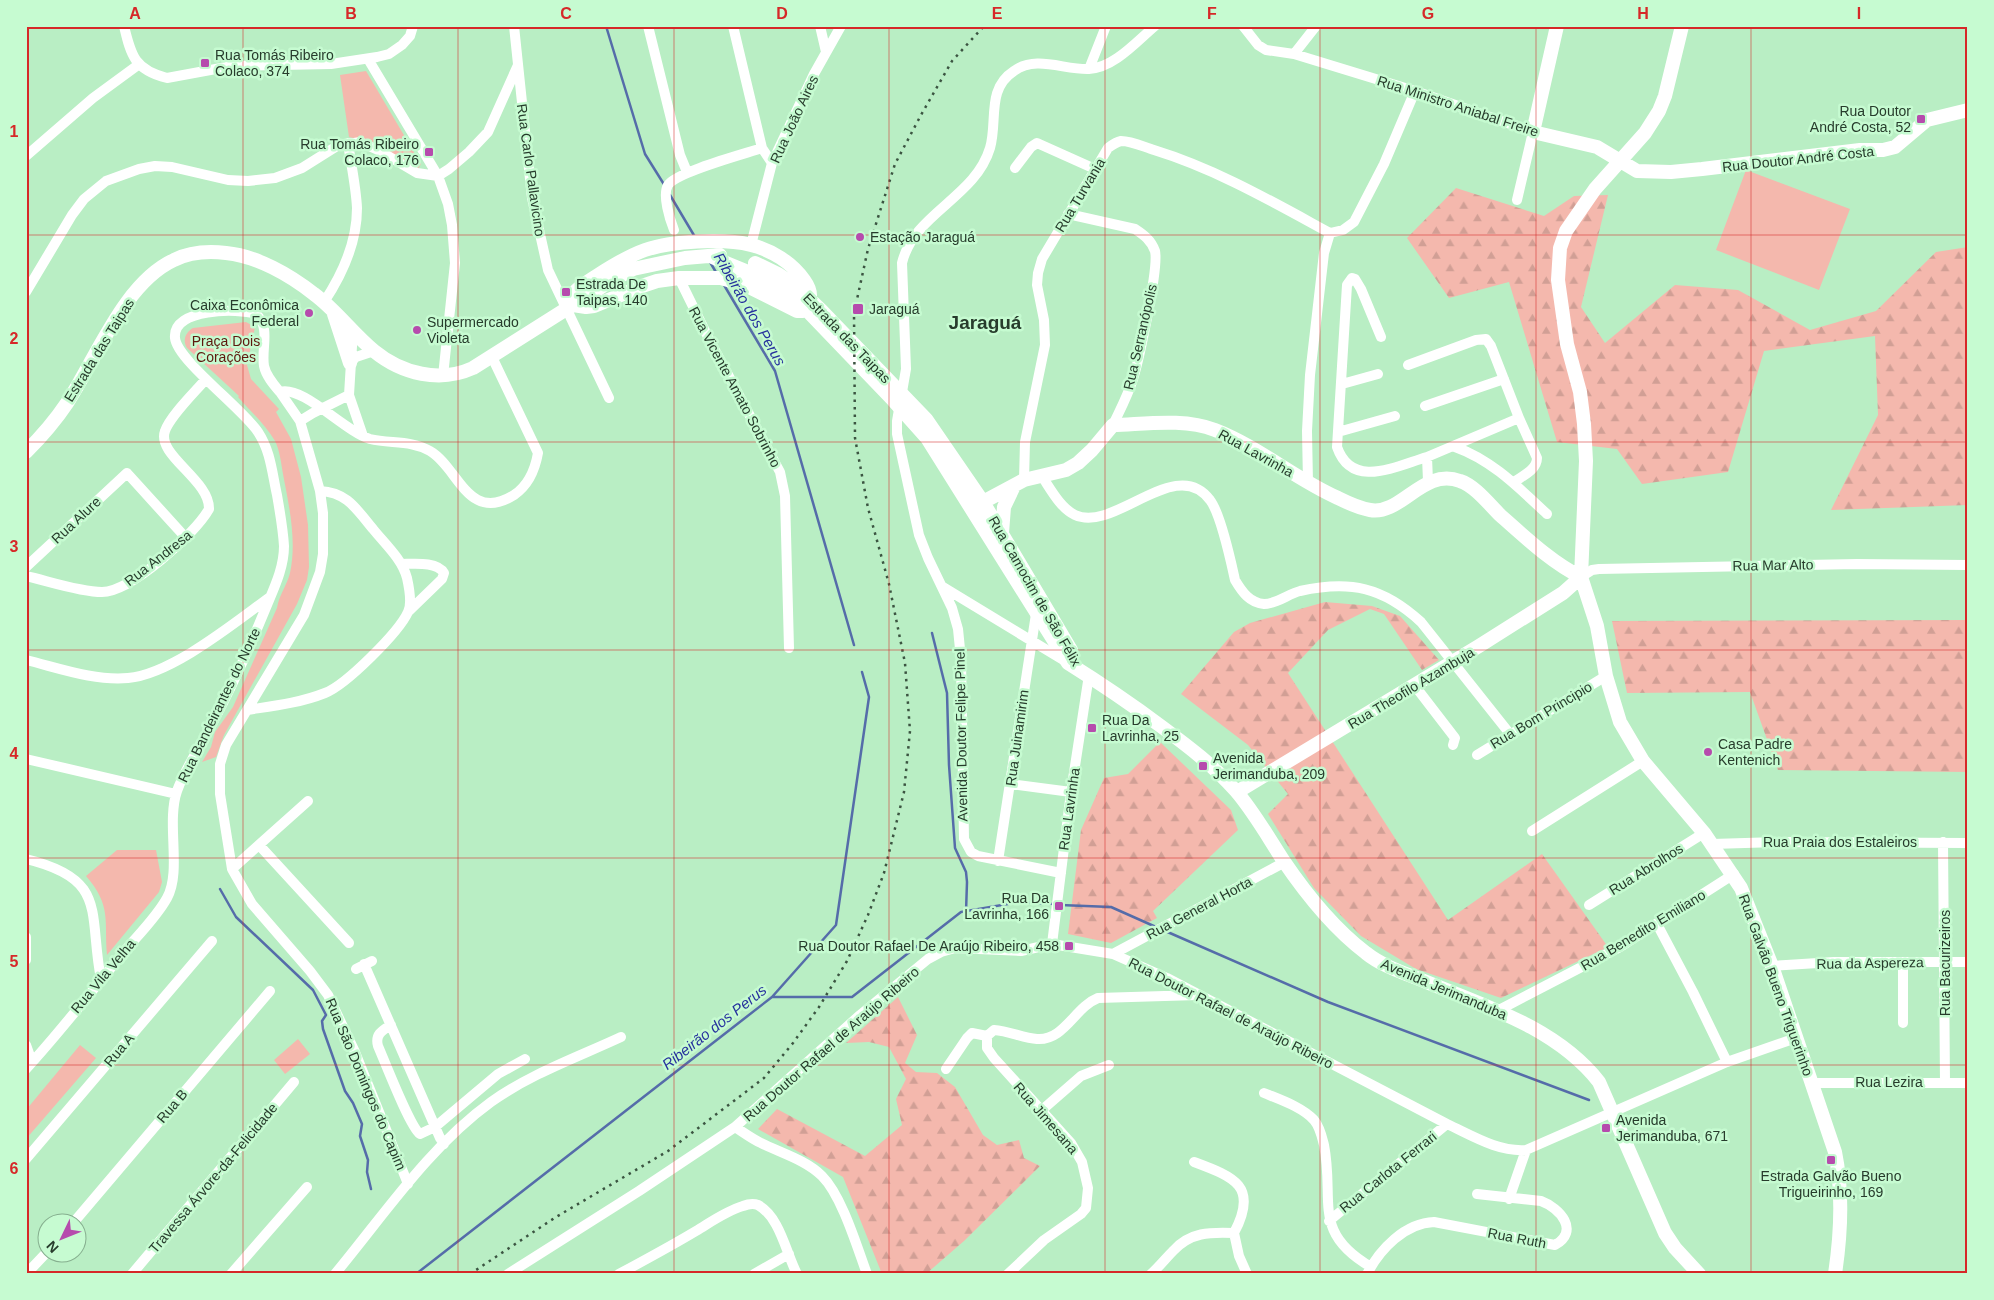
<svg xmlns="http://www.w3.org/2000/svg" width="1994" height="1300" font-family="Arial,sans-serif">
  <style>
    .forest { fill: url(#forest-firs) }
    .park { fill: #f4b8ad }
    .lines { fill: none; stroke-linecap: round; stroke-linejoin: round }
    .stream { stroke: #556ca9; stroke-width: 2.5 }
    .street { stroke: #fff; stroke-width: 10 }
    .secondary { stroke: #fff; stroke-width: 14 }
    .rail { stroke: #3b5441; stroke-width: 2.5; stroke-dasharray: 2.5 5; stroke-linecap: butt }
    .grid { fill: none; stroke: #d62828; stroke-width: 1; stroke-opacity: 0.55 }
    .poi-dot { fill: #b64bad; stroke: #c6fbd1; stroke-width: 2 }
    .labels { text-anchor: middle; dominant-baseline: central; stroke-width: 5; stroke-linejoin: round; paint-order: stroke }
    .poi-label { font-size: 14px; fill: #273c2c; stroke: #c6fbd1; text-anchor: start }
    .street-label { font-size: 14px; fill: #273c2c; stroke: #c6fbd1 }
    .park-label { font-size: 14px; fill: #5e180e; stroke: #c6fbd1 }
    .water-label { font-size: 15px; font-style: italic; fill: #26319d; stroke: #c6fbd1 }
    .district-label { font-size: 19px; font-weight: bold; fill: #273c2c; stroke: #c6fbd1 }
    .neatline { fill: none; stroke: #d62828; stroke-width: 2 }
    .grid-label { font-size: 16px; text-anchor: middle; font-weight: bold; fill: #d62828 }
  </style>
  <defs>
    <pattern id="forest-firs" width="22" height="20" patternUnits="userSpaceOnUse" patternTransform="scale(1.25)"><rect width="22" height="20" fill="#f4b8ad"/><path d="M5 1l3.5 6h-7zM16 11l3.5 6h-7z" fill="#d19f95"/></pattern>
  </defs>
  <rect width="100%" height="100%" fill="#b9eec4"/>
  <!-- forest -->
  <path class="forest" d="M1456,188L1544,216L1574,196L1608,195L1581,307L1605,343L1675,285L1738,290L1810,330L1876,311L1936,252L1968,247V505L1831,510L1878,415L1875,336L1764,351L1728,472L1642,484L1617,449L1557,442L1509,282L1449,298L1407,238Z
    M1325,602L1372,606L1400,616L1439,660L1422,670L1384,614L1370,609L1328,630L1288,673L1448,920L1542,854L1608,947L1501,998L1416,969L1361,936L1314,888L1268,814L1288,794L1248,745L1181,694L1234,632L1250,623Z
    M1968,620V772L1778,770L1750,692L1627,693L1612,621Z
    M1160,742L1231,810L1238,830L1153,911L1157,918L1111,943L1068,934L1081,830L1104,778L1128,774Z
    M898,997L917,1035L905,1063L916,1072L937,1073L955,1087L983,1135L997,1145L1019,1140L1024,1158L1040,1166L964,1241L926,1274H882L843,1177L758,1129L777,1109L865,1156L902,1125L896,1099L906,1079L889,1047L869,1042L846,1043Z"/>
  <!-- park -->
  <path class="park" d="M366,71L421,164L418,169L374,143L349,137L340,75Z
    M1746,170L1850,209L1819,290L1716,250Z
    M246,322L255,327L247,365L251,379L279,409L276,412L291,439L301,477L308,525L309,567L307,580L297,604L224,735L216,757L202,762L211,747L215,732L233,707L277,608C279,595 287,585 290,573C297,540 289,506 283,474C281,463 280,451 275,441C265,424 251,412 238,397L239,396L187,348C182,340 186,332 193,328Z
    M117,850H156L162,882L159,892L107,955C104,921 112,906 86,876Z
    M298,1039L310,1054L285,1074L274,1060Z
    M80,1045L96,1058L26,1139V1110Z"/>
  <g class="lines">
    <!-- stream -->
    <path class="stream" d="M606,26L645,154L665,186
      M670,195L695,237
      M710,262L717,274
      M724,285L775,371L854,645
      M932,633L947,693L949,765L955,848L966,872L967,882L966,912
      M220,889L236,917L313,990L326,1015L322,1021L323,1029L345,1091L353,1103L362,1124L360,1136L368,1160L367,1172L371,1189
      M1060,905L1111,907L1156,927
      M1163,930L1328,1002L1589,1100
      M772,997H852L961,912L1020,902L1055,904
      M416,1274L772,997L836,925L869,697L862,672"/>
    <!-- street -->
    <path class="street" d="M124,26C131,56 135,70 167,78L232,66L331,64L377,57L389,54L402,45L410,36L413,26
      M514,26L532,198L548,270L609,398
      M648,26L680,155L687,172
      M733,26L762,148L772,163
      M820,26L826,52
      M1243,26L1258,45L1266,50L1294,54L1415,91L1533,132L1517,200
      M1294,54L1316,26
      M368,59L438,176L448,204L452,225L455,263L443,376
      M1089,69L1106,26
      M26,156L93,98L138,65
      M1015,168L1031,147L1037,143L1095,169
      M1068,214L1135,229C1144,235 1151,240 1155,251C1159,267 1139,360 1133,379C1128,395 1120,410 1113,425
      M674,230C670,220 662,195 668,185C676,172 744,154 762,148
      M1330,233L1343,230L1354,222L1384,164L1415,91
      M751,245L772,163L814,74L841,26
      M679,278L709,339L780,472L785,496L789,648
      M26,292L72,215L84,199L106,181L139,169L155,166L172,167L228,180L248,181L275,178L302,168L337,146L360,142L378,150L417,173L438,176L449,169L469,152L488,132L518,65
      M324,302C342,275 357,242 357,208C356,187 351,164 348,143
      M353,330L349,395L363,436
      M1381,337L1361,289L1355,279L1352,278L1347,285L1337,447C1352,490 1396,466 1427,457
      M350,363L356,357L374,351
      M1408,365L1476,340L1486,339L1491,346L1519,418L1427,457L1428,481
      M1342,384L1378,374
      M280,392L300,421L320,491L323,513V554L320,572L304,615L226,745L220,764V794L232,869L252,904L310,971L328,995L355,1052L408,1184
      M1425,406L1504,379
      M300,421L313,413L349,395
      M1338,432L1395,416
      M1455,447C1492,460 1519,488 1547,514
      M1041,475C1050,488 1060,508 1075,515C1115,533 1176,454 1210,500C1221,514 1231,562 1235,580C1242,592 1250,603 1264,604C1277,604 1288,594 1300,591C1350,580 1383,587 1421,622L1510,734
      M1024,480L1025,442L1045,345L1044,320L1037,285L1038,273L1042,259L1108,148C1112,145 1116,142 1121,141C1132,141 1144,147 1154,150C1216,169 1273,202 1330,233
      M1514,482C1522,476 1537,470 1537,458L1519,418
      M1308,483L1307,431L1310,375L1324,253L1330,233
      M401,564C413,564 437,561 444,573L442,579L409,611
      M26,567L127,473L186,538
      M26,576C48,581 80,592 102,592C131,592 195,534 209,509C210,480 156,455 165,431C170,416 195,392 206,379
      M1581,577L1592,570L1599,569L1857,564L1968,565
      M943,587L1065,661
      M26,660C59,668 94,681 128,678C172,674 234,623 270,597
      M1415,686L1455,738L1453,745
      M247,710C273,706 300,703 325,693C346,685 399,632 408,612C412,604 409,587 407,578C402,559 385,544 373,529C357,510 347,492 320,491
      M1477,755L1606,676
      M26,759L176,794
      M1010,784L1071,792
      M1532,831L1643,761
      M1943,842L1945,1083
      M1712,844L1778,842L1968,843
      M259,845L349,943
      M26,859C109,879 88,913 101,979
      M998,861L1036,614
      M232,869L308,801
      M1061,873L978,856L971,852L964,839L961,659L958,629L952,608L928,558L919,535L897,434V421L906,369L902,263C914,213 975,198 990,148C998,121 986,89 1014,71C1036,55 1064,70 1089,69C1114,68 1137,41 1155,26
      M1589,905L1704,833
      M1657,924L1693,992L1727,1062
      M26,937V960
      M1052,944L1071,792L1089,675
      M1113,954L1285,862
      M1903,962V1023
      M364,964L440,1138L444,1144
      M1772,966L1834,962H1968
      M356,969L372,961
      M1497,1011L1620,947L1734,874
      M391,1025C381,1031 375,1035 378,1046C385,1062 410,1127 420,1134L435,1127L498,1074L525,1059
      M987,1036V1048L994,1058L1071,1143L1082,1162L1088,1188L1086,1208L1081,1214L1044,1240L1008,1274
      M987,1036L994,1030C1009,1031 1023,1038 1037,1039C1064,1041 1075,1007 1098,998L1198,995
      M26,1045L32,1062
      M26,1069C60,1032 91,992 123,953C137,936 156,918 167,898C182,871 166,823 177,791C186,766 202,744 214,720C234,683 251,644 267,605C275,586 284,567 284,546C283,529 280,512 277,495C272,473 271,452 258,432C243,409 177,360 175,338C172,308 238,308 256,314C271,328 261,348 264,366C266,376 274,385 280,392C303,385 344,431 370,439C390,444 411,440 430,451C458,467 468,524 514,495C529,485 535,470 538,453L492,357
      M946,1069L967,1038L972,1033L987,1036
      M1811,1083H1968
      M1264,1093C1281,1100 1302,1107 1314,1120C1320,1127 1322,1137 1324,1145C1335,1201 1311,1232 1371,1267
      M1042,1110L1081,1076L1109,1065
      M735,1127C743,1132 752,1139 761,1143C781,1153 806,1160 822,1176C842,1196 857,1247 867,1274
      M26,1159L212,941
      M1194,1162C1234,1177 1259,1186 1234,1233L1239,1256L1247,1274
      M1509,1199L1526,1150
      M1329,1221L1447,1124
      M74,1222L270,991
      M26,1271L30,1270L48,1251
      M132,1274L294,1082
      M231,1274L307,1187
      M335,1274C384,1215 429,1147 491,1102C530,1074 578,1057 621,1037
      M508,1274L639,1191L735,1127L860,1015L928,959L941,952L955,948L1021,951L1052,944L1113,954L1167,978L1447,1124C1473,1136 1498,1152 1526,1150L1727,1062L1796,1038
      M619,1274C645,1260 671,1246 696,1231C711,1222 726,1211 743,1206C748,1204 753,1203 758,1205C780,1217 786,1253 797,1274
      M754,1274L789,1254
      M1151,1274C1159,1267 1166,1258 1173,1251C1190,1232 1210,1232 1234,1233
      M1367,1274C1380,1249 1405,1223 1434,1222L1555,1245C1580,1231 1560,1208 1541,1201L1477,1194"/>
    <!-- secondary -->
    <path class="secondary" d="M1557,26L1533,132L1597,147L1637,171L1671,172L1702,169L1860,150H1883L1895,147L1927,120L1968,110
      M1682,26L1665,96L1659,111L1645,133L1595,189L1566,231L1560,248L1558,280L1567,344L1580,392L1584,424L1586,461L1581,577L1597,626L1606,676L1620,722L1643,761L1704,833L1741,888L1772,966L1835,1152C1843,1191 1841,1234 1835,1274
      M710,256C740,270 771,278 797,300L893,400L927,438L1068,663C1100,683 1131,704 1162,727C1189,747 1214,766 1236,791C1254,812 1268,837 1283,860C1306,894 1333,928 1366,953C1382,966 1404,973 1424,981C1485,1006 1557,1028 1599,1082L1665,1233L1675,1248L1699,1274
      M755,263L778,274L797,287L822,311L926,419L983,502L1071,650
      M566,307C569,292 586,283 598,275C612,266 628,256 645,250C671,241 724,238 751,245C772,250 792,263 804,280C812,291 813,300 803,311H797L745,285L721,278H679L657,281L645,285L594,306L586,307L573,305
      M334,314L350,363
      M26,452C41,437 55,421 67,403C96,359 124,283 174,260C190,252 209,251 226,253C257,256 290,275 314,294C336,310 353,334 374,351C402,374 440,383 473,368L609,282L633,269L685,258L720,255
      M983,502L1024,480L1066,470L1078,463L1092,450L1113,425C1146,424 1184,418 1215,430C1259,447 1295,479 1338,498C1348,503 1359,508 1370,510C1401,516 1423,467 1460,481C1475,486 1488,503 1500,515C1525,537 1551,562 1581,577
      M1002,533L1004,507L1014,486
      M1237,792L1479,646L1563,593L1581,577"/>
    <!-- rail -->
    <path class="rail" d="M470,1274L556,1217L668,1151L764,1078L793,1043L819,1007L847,961L868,915L884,873L904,792L910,731L905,663L889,584L868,508L855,438L854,313L868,249L895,164L921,115L952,61L984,26"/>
  </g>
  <!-- grid -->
  <path class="grid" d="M243,26V1274M458,26V1274M674,26V1274M889,26V1274M1105,26V1274M1320,26V1274M1536,26V1274M1751,26V1274M26,235H1968M26,442H1968M26,650H1968M26,858H1968M26,1065H1968"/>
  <!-- markers -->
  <g class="poi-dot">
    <rect x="200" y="58" width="10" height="10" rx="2.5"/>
    <rect x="1916" y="114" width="10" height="10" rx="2.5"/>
    <rect x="424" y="147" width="10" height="10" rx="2.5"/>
    <circle cx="860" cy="237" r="5"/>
    <rect x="561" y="287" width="10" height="10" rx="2.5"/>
    <rect x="852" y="303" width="12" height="12" rx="2.5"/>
    <circle cx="309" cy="313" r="5"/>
    <circle cx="417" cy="330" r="5"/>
    <rect x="1087" y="723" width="10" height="10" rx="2.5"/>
    <circle cx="1708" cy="752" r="5"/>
    <rect x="1198" y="761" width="10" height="10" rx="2.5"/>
    <rect x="1054" y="901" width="10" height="10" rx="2.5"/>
    <rect x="1064" y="941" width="10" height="10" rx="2.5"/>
    <rect x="1601" y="1123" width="10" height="10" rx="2.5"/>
    <rect x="1826" y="1155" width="10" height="10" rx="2.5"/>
  </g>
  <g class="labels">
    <!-- poi labels -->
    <g class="poi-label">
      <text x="215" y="55">Rua Tomás Ribeiro<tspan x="215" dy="16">Colaco, 374</tspan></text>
      <text x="1911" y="111" text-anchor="end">Rua Doutor<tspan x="1911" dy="16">André Costa, 52</tspan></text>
      <text x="419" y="144" text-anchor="end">Rua Tomás Ribeiro<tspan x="419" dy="16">Colaco, 176</tspan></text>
      <text x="870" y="237">Estação Jaraguá</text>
      <text x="576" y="284">Estrada De<tspan x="576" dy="16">Taipas, 140</tspan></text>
      <text x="299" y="305" text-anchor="end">Caixa Econômica<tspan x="299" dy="16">Federal</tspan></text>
      <text x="869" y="309">Jaraguá</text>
      <text x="427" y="322">Supermercado<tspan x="427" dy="16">Violeta</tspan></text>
      <text x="1102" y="720">Rua Da<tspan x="1102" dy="16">Lavrinha, 25</tspan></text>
      <text x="1718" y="744">Casa Padre<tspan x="1718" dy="16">Kentenich</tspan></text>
      <text x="1213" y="758">Avenida<tspan x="1213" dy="16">Jerimanduba, 209</tspan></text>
      <text x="1049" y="898" text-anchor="end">Rua Da<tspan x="1049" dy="16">Lavrinha, 166</tspan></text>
      <text x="1059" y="946" text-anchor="end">Rua Doutor Rafael De Araújo Ribeiro, 458</text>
      <text x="1616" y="1120">Avenida<tspan x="1616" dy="16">Jerimanduba, 671</tspan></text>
      <text x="1831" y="1176" text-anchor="middle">Estrada Galvão Bueno<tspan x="1831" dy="16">Trigueirinho, 169</tspan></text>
    </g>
    <!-- street labels -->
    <g class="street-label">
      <text transform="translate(1458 106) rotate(18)">Rua Ministro Aniabal Freire</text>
      <text transform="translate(794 119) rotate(-65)">Rua João Aires</text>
      <text transform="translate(1798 159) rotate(-6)">Rua Doutor André Costa</text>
      <text transform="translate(531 170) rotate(82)">Rua Carlo Pallavicino</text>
      <text transform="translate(1080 195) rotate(-59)">Rua Turvania</text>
      <text transform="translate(1140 337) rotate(-77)">Rua Serranópolis</text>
      <text transform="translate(847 338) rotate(46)">Estrada das Taipas</text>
      <text transform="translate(99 350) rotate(-58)">Estrada das Taipas</text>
      <text transform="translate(735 387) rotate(62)">Rua Vicente Amato Sobrinho</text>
      <text transform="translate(1256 453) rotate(29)">Rua Lavrinha</text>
      <text transform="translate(76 520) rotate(-43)">Rua Alure</text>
      <text transform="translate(158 558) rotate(-38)">Rua Andresa</text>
      <text transform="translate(1773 565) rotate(-1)">Rua Mar Alto</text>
      <text transform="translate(1035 591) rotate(60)">Rua Camocim de São Félix</text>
      <text transform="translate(1411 688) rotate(-31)">Rua Theofilo Azambuja</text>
      <text transform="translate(219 705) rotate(-64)">Rua Bandeirantes do Norte</text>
      <text transform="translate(1541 715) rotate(-31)">Rua Bom Principio</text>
      <text transform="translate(961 735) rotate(-91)">Avenida Doutor Felipe Pinel</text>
      <text transform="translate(1017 738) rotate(-82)">Rua Juinamirim</text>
      <text transform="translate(1069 809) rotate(-82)">Rua Lavrinha</text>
      <text x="1840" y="842">Rua Praia dos Estaleiros</text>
      <text transform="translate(1646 869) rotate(-32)">Rua Abrolhos</text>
      <text transform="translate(1199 908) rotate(-28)">Rua General Horta</text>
      <text transform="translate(1643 930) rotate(-31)">Rua Benedito Emiliano</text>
      <text transform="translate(1870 963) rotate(-1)">Rua da Aspereza</text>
      <text transform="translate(1945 963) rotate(-90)">Rua Bacurizeiros</text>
      <text transform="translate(103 976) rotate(-50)">Rua Vila Velha</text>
      <text transform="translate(1776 985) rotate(70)">Rua Galvão Bueno Triguerinho</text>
      <text transform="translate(1444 989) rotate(23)">Avenida Jerimanduba</text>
      <text transform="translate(1231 1013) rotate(27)">Rua Doutor Rafael de Araújo Ribeiro</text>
      <text transform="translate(831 1044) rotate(-41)">Rua Doutor Rafael de Araújo Ribeiro</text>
      <text transform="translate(119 1050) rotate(-50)">Rua A</text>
      <text x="1889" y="1082">Rua Lezira</text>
      <text transform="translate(366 1084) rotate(67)">Rua São Domingos do Capim</text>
      <text transform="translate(172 1106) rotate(-50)">Rua B</text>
      <text transform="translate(1046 1118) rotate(49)">Rua Jimesana</text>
      <text transform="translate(1388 1172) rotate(-39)">Rua Carlota Ferrari</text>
      <text transform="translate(213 1178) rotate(-50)">Travessa Árvore-da-Felicidade</text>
      <text transform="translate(1517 1238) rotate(11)">Rua Ruth</text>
    </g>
    <!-- park labels -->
    <g class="park-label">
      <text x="226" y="341">Praça Dois<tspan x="226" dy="16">Corações</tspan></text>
    </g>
    <!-- water labels -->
    <g class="water-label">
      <text transform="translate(750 309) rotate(60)">Ribeirão dos Perus</text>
      <text transform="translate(714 1027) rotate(-38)">Ribeirão dos Perus</text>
    </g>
    <!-- district labels -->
    <g class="district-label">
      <text x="985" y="322">Jaraguá</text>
    </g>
  </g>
  <!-- border -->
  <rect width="1994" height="1300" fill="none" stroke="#c6fbd1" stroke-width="55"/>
  <!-- north arrow -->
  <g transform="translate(62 1238) rotate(227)"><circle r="24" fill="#c6fbd1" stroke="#86af8f"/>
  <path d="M0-4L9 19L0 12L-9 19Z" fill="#b64bad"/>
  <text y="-8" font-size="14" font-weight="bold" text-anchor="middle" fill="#273c2c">N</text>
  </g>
  <rect x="28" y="28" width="1938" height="1244" class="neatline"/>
  <g class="grid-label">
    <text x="135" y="19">A</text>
    <text x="351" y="19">B</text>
    <text x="566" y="19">C</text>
    <text x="782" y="19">D</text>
    <text x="997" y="19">E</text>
    <text x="1212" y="19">F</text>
    <text x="1428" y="19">G</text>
    <text x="1643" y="19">H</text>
    <text x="1859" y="19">I</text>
    <text x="14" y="137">1</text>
    <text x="14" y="344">2</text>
    <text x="14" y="552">3</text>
    <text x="14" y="759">4</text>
    <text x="14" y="967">5</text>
    <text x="14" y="1174">6</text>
  </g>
</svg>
